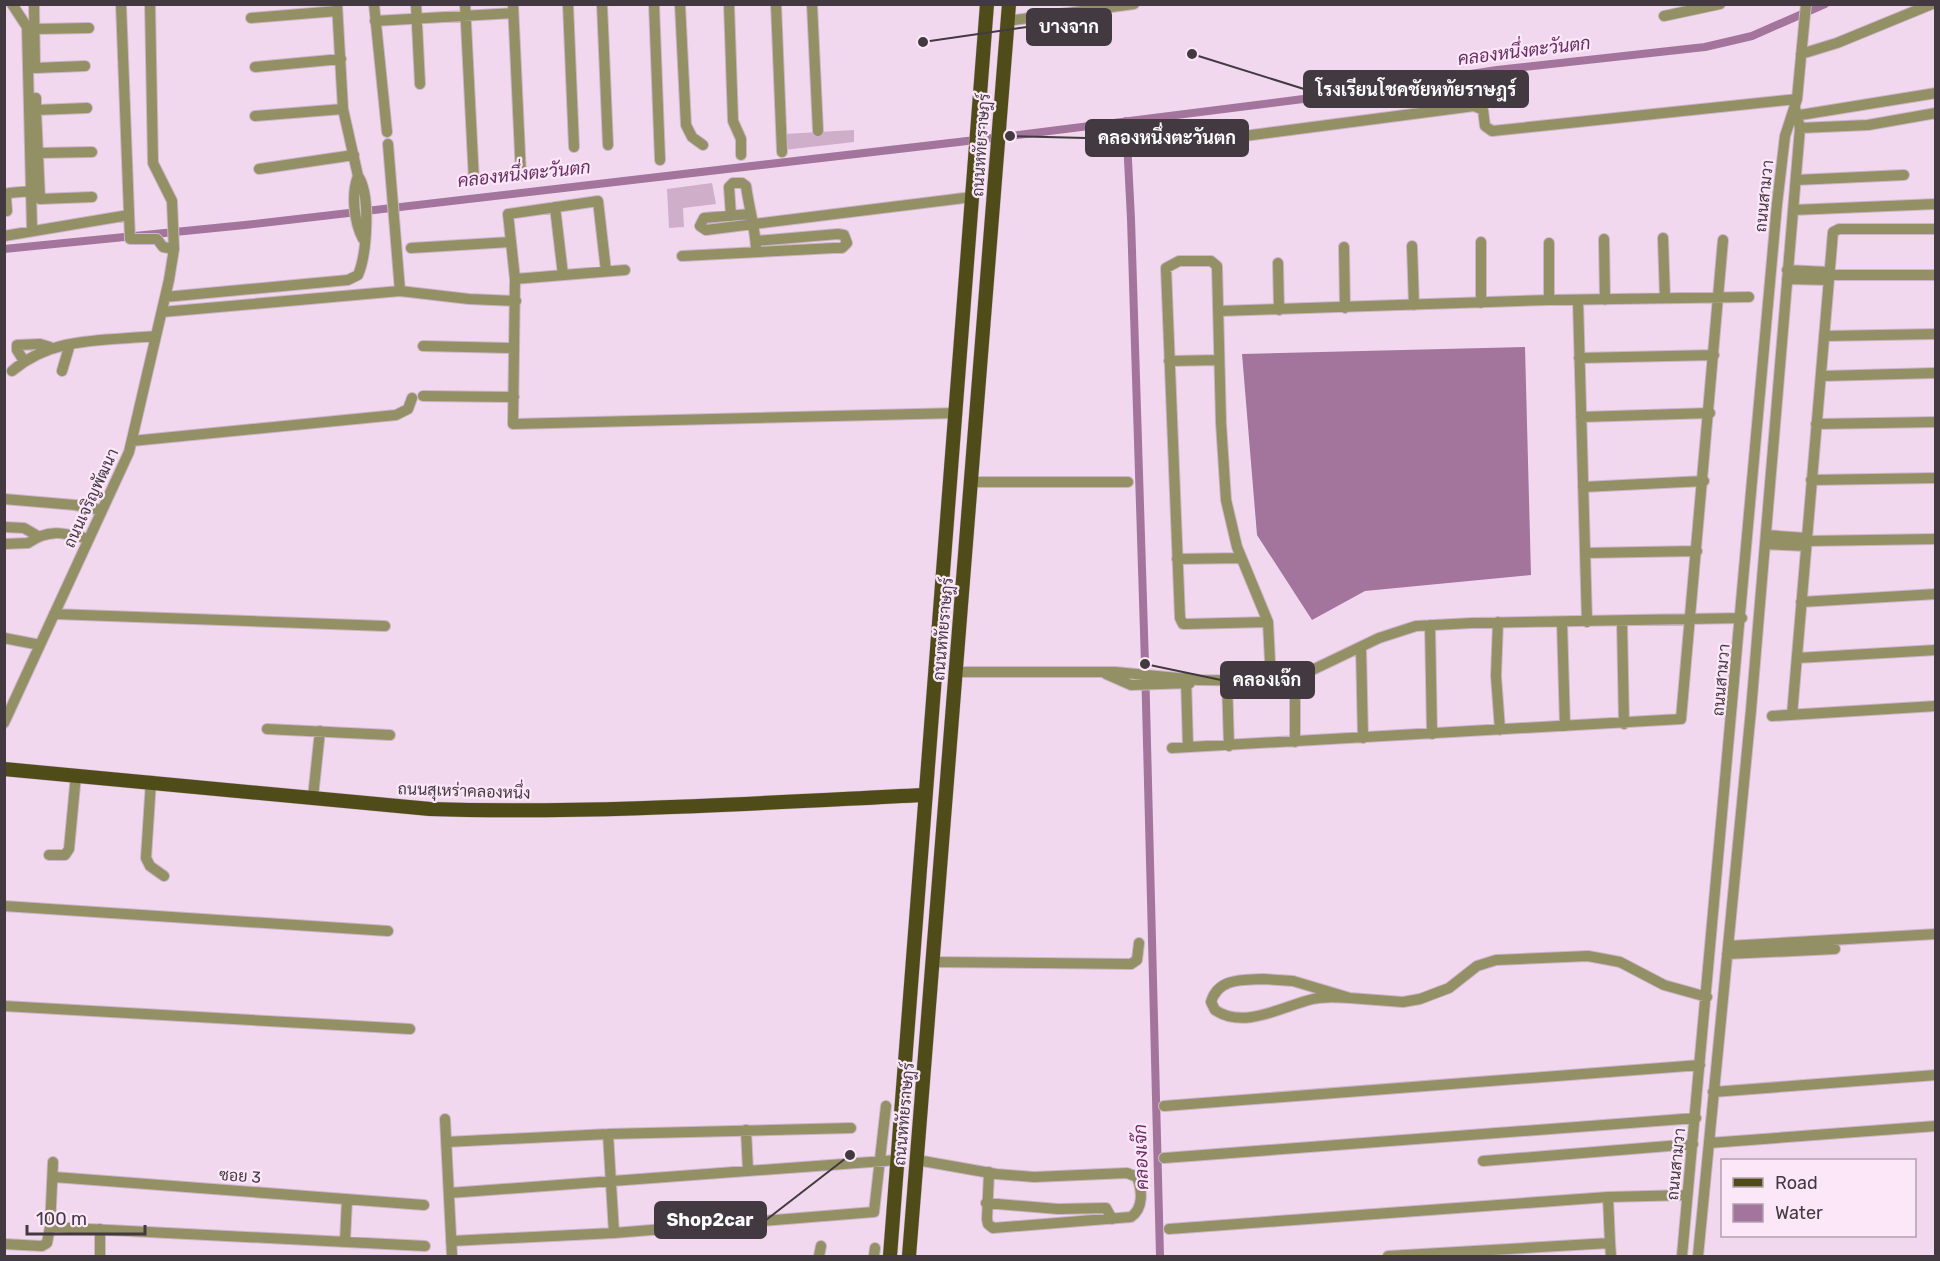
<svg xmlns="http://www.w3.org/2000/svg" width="1940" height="1261" font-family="Rubik,Sarabun,sans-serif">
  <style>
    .green { fill: #cfaeca }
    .water { fill: #a3759c }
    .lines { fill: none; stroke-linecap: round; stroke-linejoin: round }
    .canal { stroke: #a3759c; stroke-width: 8 }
    .minor-casing { stroke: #ccb5c8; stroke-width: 12 }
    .major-casing { stroke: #ccb5c8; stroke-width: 15 }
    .minor { stroke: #929064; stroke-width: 10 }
    .major { stroke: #4f4c19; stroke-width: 14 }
    .labels { text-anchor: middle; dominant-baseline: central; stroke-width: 4.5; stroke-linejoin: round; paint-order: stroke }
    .street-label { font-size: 16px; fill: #433941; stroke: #fce7f9 }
    .water-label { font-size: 18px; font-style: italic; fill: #672d61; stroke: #fce7f9 }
    .leader { fill: none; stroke: #433941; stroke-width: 2 }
    .callout-dot { fill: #433941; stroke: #fce7f9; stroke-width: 2 }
    .callout { fill: #433941; stroke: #433941; stroke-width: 2 }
    .callout-label { font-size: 18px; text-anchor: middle; font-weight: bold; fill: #fff }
  </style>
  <rect width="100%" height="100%" fill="#f2d8ee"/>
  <!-- green -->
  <path class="green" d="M854,130V142L784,150V134Z
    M712,183L716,204L683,208L684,227L669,228L667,189Z"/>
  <!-- water -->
  <path class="water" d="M1525,347L1531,575L1365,591L1312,620L1257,535L1242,354Z"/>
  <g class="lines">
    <!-- canal -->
    <path class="canal" d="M1126,121L1131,219L1145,664L1160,1256
      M4,249L245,225L1010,136L1311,98L1497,70L1705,47L1752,36L1825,4"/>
    <!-- minor casing -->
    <g class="minor-casing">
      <path id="minor" d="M12,4L27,27L32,230
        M34,4L35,67
        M121,4L130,239H157L163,247L174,249
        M374,4L387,132
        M416,4L420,84
        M465,4L474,181
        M513,4L521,175
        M568,4L574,147
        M602,4L608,145
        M654,4L660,160
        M680,4L686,125L692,137L703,145
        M729,4L733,121L741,139V155
        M776,4L782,152
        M812,4L818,131
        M1664,16L1720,4
        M251,18L337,11
        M375,21L513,13
        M1007,21L1134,4
        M35,29L89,28
        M1801,54L1837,43L1932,4
        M255,67L341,59
        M35,68L85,66
        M36,98V110L87,108
        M36,110L40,199L92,197
        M255,116L343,109
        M1794,116L1936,93
        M1800,128L1868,125L1936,113
        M388,144L400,291
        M1160,147L1474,106L1483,110L1485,126L1492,131L1797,99
        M38,153L92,152
        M259,169L354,155
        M358,176C351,194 354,222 363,239
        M1796,180L1904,175
        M555,207L563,275
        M1793,210L1936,204
        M7,211L6,198L9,193L31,191
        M750,214L704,218L700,226L706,230L972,197
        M731,216L729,187L733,183H742L746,186C749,208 755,227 756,248
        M4,236L129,215
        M1663,238L1665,298
        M1604,239L1605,300
        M1549,243V300
        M1412,246L1414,305
        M1344,247L1345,308
        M411,248L511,242
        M682,256L834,248H842L847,243L844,235L838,234L756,241
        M1278,263L1279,310
        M625,270L515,279L513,424L957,413
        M1787,270L1828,272
        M1828,275H1936
        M515,279L508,214L598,201L606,271
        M1787,279L1828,280
        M165,297L348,280L358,275C367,254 371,194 358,176L343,109L337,4
        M1578,301L1587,622
        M1481,303V242
        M1219,311L1549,300L1749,297
        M162,312L400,291L469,299L516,301
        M1824,336L1936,334
        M423,346L514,348
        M1579,358L1714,355
        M24,361L17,350V345L40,344L50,347
        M1169,361L1219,360
        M12,371C53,336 104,341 156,336
        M62,371L70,344
        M1822,376L1936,373
        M423,396L514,397
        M1581,417L1710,413
        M1816,424L1936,422
        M132,441L396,415L408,409L412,398
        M1811,480L1936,478
        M972,482H1128
        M1583,487L1704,481
        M4,499L75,505L101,510
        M4,527L24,528L36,535
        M1766,535L1806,538
        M1806,541L1936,539
        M4,544L28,543C49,528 64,533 89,539
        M1765,544L1806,546
        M1585,553L1697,551
        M1177,559L1241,558
        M1801,602L1936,594
        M54,614L385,626
        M1622,621L1624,724
        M1268,622L1187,624H1183L1180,618L1166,268L1179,261H1211L1217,266L1221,423L1226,500L1237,547L1268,622L1271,681
        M1498,622L1496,676L1500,730
        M1562,622L1565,726
        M1430,625L1432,734
        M4,638L40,645
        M1361,648L1363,738
        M1797,658L1936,650
        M956,672H1115L1199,680L1271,681L1308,672L1379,638L1416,626L1472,623L1742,618
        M1106,674L1131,685L1190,683
        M1295,677V742
        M1186,678L1188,747
        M1227,680L1229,746
        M1792,715L1833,232L1839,229H1936
        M1772,716L1936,706
        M4,723L129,452L169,280L174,249L172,201L153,163L150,4
        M267,729L390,735
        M1172,748L1681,719L1723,240
        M151,781L146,858L150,866L164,876
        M313,797L320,731
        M49,855H65L69,849L76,775
        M4,906L388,931
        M1728,946L1936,934
        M1727,954L1835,949
        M933,962L1131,964L1137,960L1139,943
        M1263,979L1293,981L1350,998C1338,997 1325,996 1313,999C1283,1006 1244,1030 1215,1010L1211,1002C1218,978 1242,980 1263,979Z
        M1350,998L1403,1002L1420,999L1449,988L1477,966L1496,960L1588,956L1620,962L1664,985L1707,997
        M4,1006L410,1029
        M1713,1092L1936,1075
        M1164,1106L1700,1065
        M445,1119L452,1256
        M746,1130L748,1171
        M608,1134L614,1233
        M446,1142L608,1134L851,1128
        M1709,1143L1936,1126
        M1164,1158L1696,1118
        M917,1160L996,1174L1034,1177L1127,1173L1137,1177C1142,1190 1144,1208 1131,1217L993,1228L988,1224L987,1219L989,1172
        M1483,1161L1693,1144
        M54,1177L424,1205
        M449,1193L898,1160
        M986,1203L1058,1209L1106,1208L1112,1219
        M50,1227L425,1246
        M100,1229V1256
        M1169,1229L1608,1197L1687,1195
        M451,1241L614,1233L874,1212L886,1106
        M345,1242L347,1199
        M1610,1243L1611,1256
        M4,1244L42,1246L47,1243L50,1227L53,1162
        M819,1256L821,1246
        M874,1256L875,1248
        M1388,1256L1610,1243L1608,1197
        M1682,1256L1777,204L1785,136L1797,99L1806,4
        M1698,1256L1751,710L1800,128L1795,108"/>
    </g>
    <!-- major casing -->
    <g class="major-casing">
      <path id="major" d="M4,769L430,809C594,814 760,803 924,795
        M890,1256L987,4
        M909,1256L1009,4"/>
    </g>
    <!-- minor -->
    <use href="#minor" class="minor"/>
    <!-- major -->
    <use href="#major" class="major"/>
  </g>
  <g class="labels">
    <!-- street labels -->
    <g class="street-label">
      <text transform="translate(981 145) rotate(-86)">ถนนหทัยราษฎร์</text>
      <text transform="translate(1764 196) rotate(-84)">ถนนสามวา</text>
      <text transform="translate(91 498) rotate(-65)">ถนนเจริญพัฒนา</text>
      <text transform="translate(943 629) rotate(-85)">ถนนหทัยราษฎร์</text>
      <text transform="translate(1721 680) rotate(-85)">ถนนสามวา</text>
      <text transform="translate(464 791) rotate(2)">ถนนสุเหร่าคลองหนึ่ง</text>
      <text transform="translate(904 1114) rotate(-85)">ถนนหทัยราษฎร์</text>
      <text transform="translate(1676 1164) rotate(-84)">ถนนสามวา</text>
      <text transform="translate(240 1176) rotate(4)">ซอย 3</text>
    </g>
    <!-- water labels -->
    <g class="water-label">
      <text transform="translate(1524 51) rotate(-7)">คลองหนึ่งตะวันตก</text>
      <text transform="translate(524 174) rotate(-6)">คลองหนึ่งตะวันตก</text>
      <text transform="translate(1141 1157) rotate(-92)">คลองเจ๊ก</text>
    </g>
  </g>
  <!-- callouts -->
  <path class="leader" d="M923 42L1027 27M1192 54L1304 89M1010 136L1086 138M1145 664L1221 680M850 1155L766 1220"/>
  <g class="callout-dot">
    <circle cx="923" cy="42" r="6"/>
    <circle cx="1192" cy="54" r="6"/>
    <circle cx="1010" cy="136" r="6"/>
    <circle cx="1145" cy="664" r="6"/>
    <circle cx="850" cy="1155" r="6"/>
  </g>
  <g class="callout">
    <rect x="1027" y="9" width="84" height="36" rx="6"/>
    <rect x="1304" y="71" width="224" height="36" rx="6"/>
    <rect x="1086" y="120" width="162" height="36" rx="6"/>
    <rect x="1221" y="662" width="93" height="36" rx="6"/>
    <rect x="655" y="1202" width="111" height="36" rx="6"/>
  </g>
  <g class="callout-label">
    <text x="1069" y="33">บางจาก</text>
    <text x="1416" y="96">โรงเรียนโชคชัยหทัยราษฎร์</text>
    <text x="1167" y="144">คลองหนึ่งตะวันตก</text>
    <text x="1267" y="686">คลองเจ๊ก</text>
    <text x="710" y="1226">Shop2car</text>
  </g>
  <!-- border -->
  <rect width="1940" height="1261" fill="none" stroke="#433941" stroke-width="12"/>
  <!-- legend -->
  <rect x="1721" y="1159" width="195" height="78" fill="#fce7f9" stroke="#b2a1af" stroke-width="1.5"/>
  <rect x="1733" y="1178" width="30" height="9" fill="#4f4c19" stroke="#b2a1af" stroke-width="1.5"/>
  <text x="1775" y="1189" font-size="18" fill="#433941">Road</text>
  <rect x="1733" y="1204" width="30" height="18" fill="#a3759c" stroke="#b2a1af" stroke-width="1.5"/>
  <text x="1775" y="1219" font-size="18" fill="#433941">Water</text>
  <!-- scale -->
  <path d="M27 1225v9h118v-9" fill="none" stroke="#433941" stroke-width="3"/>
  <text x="36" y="1225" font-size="18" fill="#433941" stroke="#fce7f9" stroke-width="4.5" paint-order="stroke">100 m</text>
</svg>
